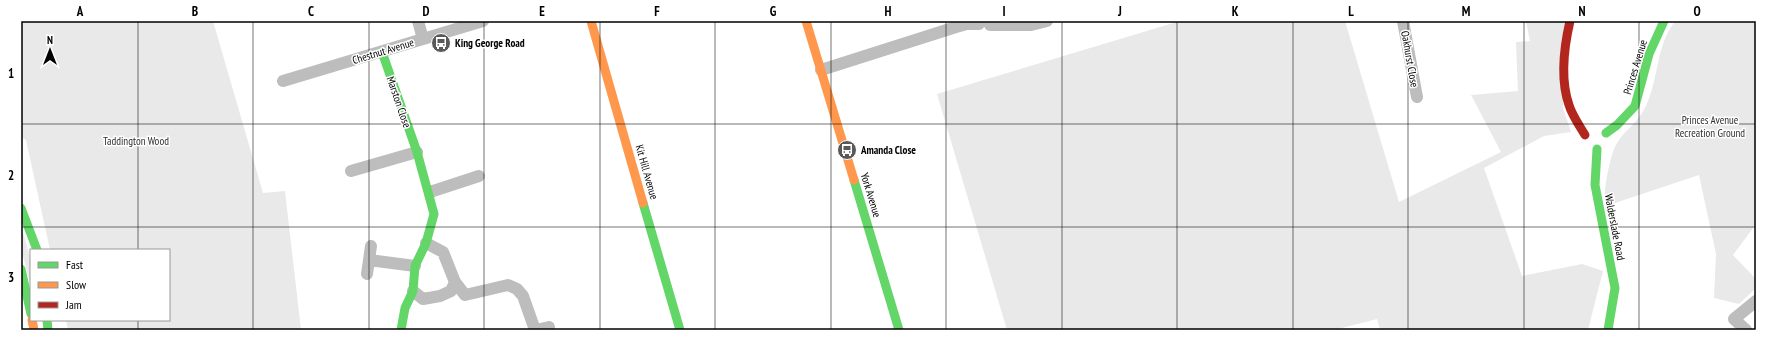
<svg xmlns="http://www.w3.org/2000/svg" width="1777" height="351" font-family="'PT Sans Narrow',sans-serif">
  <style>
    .green { fill: #e9e9e9 }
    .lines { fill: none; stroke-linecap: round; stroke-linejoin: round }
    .street { stroke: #bdbdbd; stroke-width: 12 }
    .fast { stroke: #63d668; stroke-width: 9 }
    .slow { stroke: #ff974d; stroke-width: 9 }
    .jam { stroke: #b3261e; stroke-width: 9 }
    .grid { fill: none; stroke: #000; stroke-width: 1; stroke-opacity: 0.55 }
    .labels { text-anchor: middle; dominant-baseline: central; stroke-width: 3; stroke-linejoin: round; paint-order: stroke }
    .poi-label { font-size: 11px; font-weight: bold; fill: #000; stroke: #fff; text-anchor: start }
    .street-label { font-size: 11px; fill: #000; stroke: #fff }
    .park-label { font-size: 11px; fill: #2e2e2e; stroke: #fff }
    .neatline { fill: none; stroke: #000; stroke-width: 1.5 }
    .grid-label { font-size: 13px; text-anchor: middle; font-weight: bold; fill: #000 }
  </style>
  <rect width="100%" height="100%" fill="#fff"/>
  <!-- green -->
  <path class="green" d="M21,21H213L263,193L285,191L301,330H68L66,320H169V250H50L26,140L21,137Z
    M1180,21H1345L1399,202L1501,152L1471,95L1518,91L1516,42L1530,41L1526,21H1566L1563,108L1571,132L1544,136L1484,168L1522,276L1582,264L1603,271L1588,330H1380L1377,319L1334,330H1007L937,94Z
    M1675,21H1756V224L1733,255L1756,279V288L1739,304L1714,298L1716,254L1699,175L1609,205C1608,202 1606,199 1605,196C1604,188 1611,152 1616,145C1625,128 1640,123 1648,101C1659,74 1656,47 1675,21Z
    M21,226L31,259V287L21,248Z"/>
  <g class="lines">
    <!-- street -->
    <path class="street" d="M418,21L423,39
      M1403,21L1417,97
      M990,25H1031L1047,21
      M821,70L956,27L967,24H979
      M283,81L483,21
      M351,171L417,152
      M430,192L479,176
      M426,243L443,252L455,282L465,295L508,285L517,289L523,296L535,330
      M369,260L415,266
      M367,274L371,246
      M413,291L423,299L440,296L451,291L455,282
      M536,330L549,327
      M1746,330L1734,319L1756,301"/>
    <!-- fast -->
    <path class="fast" d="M382,52L417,152L434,214L426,243L415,266L413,291L405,308L401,330
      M1606,133L1617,125L1635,106L1649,54L1664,21
      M1597,149L1595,185L1615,288L1608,330
      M854,180L899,330
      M643,203L680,330
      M21,208L37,250
      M21,269L31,314
      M47,320L48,330"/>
    <!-- slow -->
    <path class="slow" d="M591,21L643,203
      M806,21L854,180
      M32,320L34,330"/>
    <!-- jam -->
    <path class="jam" d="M1570,21C1564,47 1560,79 1569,105C1572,115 1579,125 1585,135"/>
  </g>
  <!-- grid -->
  <path class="grid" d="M138,21V250M253,21V330M369,21V330M484,21V330M600,21V330M715,21V330M831,21V330M946,21V330M1062,21V330M1177,21V330M1293,21V330M1408,21V330M1524,21V330M1639,21V330M21,124H1756M21,227H1756M138,320V330"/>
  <!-- icons -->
  <defs>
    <g id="bus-disc" transform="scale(1)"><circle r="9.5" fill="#595959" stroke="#fff"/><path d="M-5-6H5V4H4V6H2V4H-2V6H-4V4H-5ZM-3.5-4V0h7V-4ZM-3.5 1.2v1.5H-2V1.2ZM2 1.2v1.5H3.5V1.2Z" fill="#fff"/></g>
  </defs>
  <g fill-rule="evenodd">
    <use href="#bus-disc" x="441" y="43"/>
    <use href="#bus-disc" x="847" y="150"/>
  </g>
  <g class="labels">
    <!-- poi labels -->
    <g class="poi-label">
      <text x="455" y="43">King George Road</text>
      <text x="861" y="150">Amanda Close</text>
    </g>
    <!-- street labels -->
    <g class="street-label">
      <text transform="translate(383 51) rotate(-17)">Chestnut Avenue</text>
      <text transform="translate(1410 59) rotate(80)">Oakhurst Close</text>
      <text transform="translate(1635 67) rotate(-73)">Princes Avenue</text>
      <text transform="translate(399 102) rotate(71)">Marston Close</text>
      <text transform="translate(647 172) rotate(74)">Kit Hill Avenue</text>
      <text transform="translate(871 195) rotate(73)">York Avenue</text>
      <text transform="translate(1615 227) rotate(79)">Walderslade Road</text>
    </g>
    <!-- park labels -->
    <g class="park-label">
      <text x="1710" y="120">Princes Avenue<tspan x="1710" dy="13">Recreation Ground</tspan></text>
      <text x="136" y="141">Taddington Wood</text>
    </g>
  </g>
  <!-- border -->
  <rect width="1777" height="351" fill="none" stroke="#ffffff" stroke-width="44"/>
  <!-- legend -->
  <rect x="30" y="249" width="140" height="72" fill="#ffffff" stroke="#999999"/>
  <rect x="38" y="262" width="20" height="6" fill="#63d668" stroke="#999999"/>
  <text x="66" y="269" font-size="12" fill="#000000">Fast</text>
  <rect x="38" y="282" width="20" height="6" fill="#ff974d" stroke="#999999"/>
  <text x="66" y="289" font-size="12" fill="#000000">Slow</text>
  <rect x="38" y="302" width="20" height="6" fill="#b3261e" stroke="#999999"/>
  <text x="66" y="309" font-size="12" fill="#000000">Jam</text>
  <!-- north arrow -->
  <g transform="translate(50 50)" stroke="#ffffff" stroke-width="3" paint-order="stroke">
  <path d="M0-3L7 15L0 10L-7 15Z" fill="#000000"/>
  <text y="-6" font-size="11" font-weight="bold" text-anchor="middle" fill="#000000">N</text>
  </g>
  <rect x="22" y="22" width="1733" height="307" class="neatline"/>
  <g class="grid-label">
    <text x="80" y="16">A</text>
    <text x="195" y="16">B</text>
    <text x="311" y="16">C</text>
    <text x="426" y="16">D</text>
    <text x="542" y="16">E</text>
    <text x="657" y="16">F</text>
    <text x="773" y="16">G</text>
    <text x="888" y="16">H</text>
    <text x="1004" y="16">I</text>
    <text x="1120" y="16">J</text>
    <text x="1235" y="16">K</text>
    <text x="1351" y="16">L</text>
    <text x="1466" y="16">M</text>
    <text x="1582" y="16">N</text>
    <text x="1697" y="16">O</text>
    <text x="11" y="78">1</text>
    <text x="11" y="180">2</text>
    <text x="11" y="282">3</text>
  </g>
</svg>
